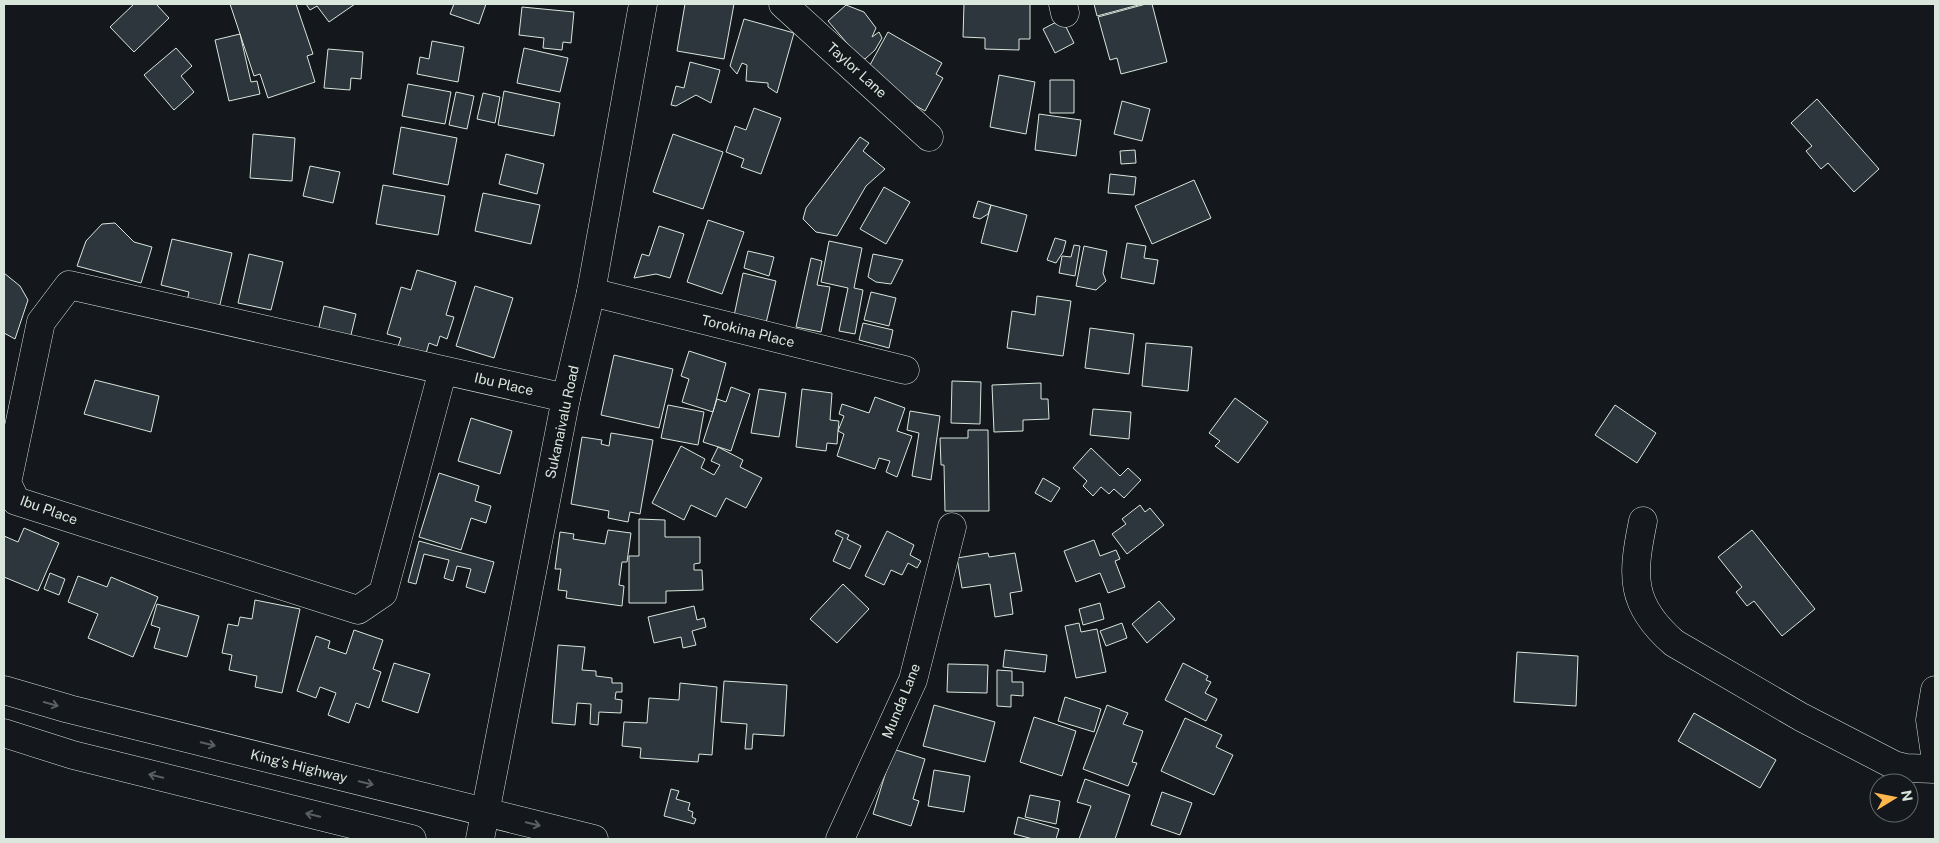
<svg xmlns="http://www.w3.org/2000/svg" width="1939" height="843" font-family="'Public Sans',sans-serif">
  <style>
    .building { fill: #2c363c; stroke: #d8e6dc }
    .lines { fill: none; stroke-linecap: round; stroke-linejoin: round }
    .minor-casing { stroke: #d8e6dc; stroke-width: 29 }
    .major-casing { stroke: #d8e6dc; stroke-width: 29 }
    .highway-casing { stroke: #d8e6dc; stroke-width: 29 }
    .minor { stroke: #14181c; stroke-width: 28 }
    .major { stroke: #14181c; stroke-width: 28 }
    .highway { stroke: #14181c; stroke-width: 28 }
    .oneway { stroke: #59605f }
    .labels { text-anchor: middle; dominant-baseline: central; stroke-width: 4; stroke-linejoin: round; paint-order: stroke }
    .street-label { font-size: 14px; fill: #d8e6dc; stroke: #14181c }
  </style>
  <rect width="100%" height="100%" fill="#14181c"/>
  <!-- building -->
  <path class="building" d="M134,4H156L169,18L134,52L110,27Z
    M230,4H296L313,54L307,56L315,82L268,98L260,74L254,76Z
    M306,4H355L329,22L317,6L310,10Z
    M454,4H486L479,24L450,14Z
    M685,4H734L724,59L677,51Z
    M964,4H1030V39H1019V50L985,49V38L963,37Z
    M1094,4H1142L1097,16Z
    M1146,4H1152L1167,62L1121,74L1117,58L1110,60L1098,17Z
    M846,5L864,12L876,28L872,37L879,32L882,38L875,50L865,59L858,56L828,21Z
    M522,7L574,12L571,43L563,42L562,50L543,48L544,38L519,35Z
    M744,19L794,33L777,93L768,87V83L746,81L747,65L742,63L737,74L730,66Z
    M1062,19L1074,43L1055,53L1043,29Z
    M888,32L942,63L936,74L943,78L925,111L864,76Z
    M240,34L251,82L257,81L260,94L229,101L215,40Z
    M432,41L464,47L458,82L417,74L420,57L429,59Z
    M176,48L192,66L181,76L194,92L174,110L144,75Z
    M524,48L568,58L560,92L517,83Z
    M328,49L363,52L361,79L351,78L350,90L324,88Z
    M690,62L720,70L711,103L696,95L676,106L671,105L676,86L684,88Z
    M999,75L1035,82L1026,134L990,127Z
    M1050,80H1074V113H1050Z
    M408,84L451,92L445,124L402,116Z
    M504,91L560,103L554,136L498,125Z
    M456,92L474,96L467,129L449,125Z
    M483,93L500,97L495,123L477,119Z
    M1817,99L1879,169L1854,192L1828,163L1821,169L1806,151L1812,146L1791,123Z
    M1122,101L1150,109L1142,141L1114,134Z
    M754,108L781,118L761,174L741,167L744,159L726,152L735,126L746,130Z
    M1039,114L1081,120L1076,156L1035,150Z
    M401,127L457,138L448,185L393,174Z
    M253,134L295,138L292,181L250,178Z
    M673,134L723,152L703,209L653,192Z
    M860,137L869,143L863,151L885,169L866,186L837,236L816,232L803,219L806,208Z
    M1135,150L1136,163L1121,164L1120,151Z
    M506,154L544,164L537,194L499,184Z
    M310,166L340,172L333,203L303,196Z
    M1110,174L1136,177L1134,195L1108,193Z
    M1194,180L1211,218L1152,244L1135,206Z
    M383,185L445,196L438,235L376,224Z
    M884,187L910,202L886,244L860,229Z
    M483,193L540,205L531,244L475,231Z
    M978,201L991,205L988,214L980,219L973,217Z
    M991,205L1027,215L1017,252L981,243Z
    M708,220L744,232L722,294L687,282Z
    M115,223L134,242L152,247L141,283L77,266L86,241L102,224Z
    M659,226L684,234L670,278L656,274L634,278L642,254L649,256Z
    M1055,238L1066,241L1063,252L1056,263L1047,260Z
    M172,239L232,253L218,313L186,305L189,292L161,285Z
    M829,241L862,248L854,288L863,290L855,334L839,331L848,288L821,282Z
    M1127,243L1146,246L1144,258L1158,260L1154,284L1121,278Z
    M1074,245L1080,246L1075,276L1059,273L1062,256L1071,257Z
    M1084,246L1107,251L1103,273L1106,281L1096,290L1076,286Z
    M748,251L774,257L769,276L744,268Z
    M249,254L283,262L271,310L238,303Z
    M873,254L903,260L891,284L876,282L868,277Z
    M811,258L822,261L817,285L830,287L821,332L796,327Z
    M417,270L456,282L446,315L454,317L447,339L440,336L437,346L429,343L425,357L397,349L401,338L387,334L401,287L411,290Z
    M4,273L20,286L28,300L15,339L4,333Z
    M743,273L776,281L766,323L734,316Z
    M475,286L513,298L494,358L456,346Z
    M871,292L896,298L889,326L864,320Z
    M1037,296L1071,301L1063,356L1007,348L1012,311L1035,315Z
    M324,306L356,314L349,343L317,336Z
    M863,323L893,330L889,348L859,340Z
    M1090,328L1134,334L1129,374L1085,368Z
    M1146,343L1192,347L1188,391L1142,386Z
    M689,351L726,363L713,412L682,402L689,379L681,376Z
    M614,355L673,369L659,428L601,415Z
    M95,380L159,396L151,432L84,414Z
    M952,381L981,382L980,424L951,423Z
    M1041,383V399H1048L1049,419L1023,420V431L994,432L992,385Z
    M731,387L750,394L731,451L703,442L717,399L726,402Z
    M759,389L786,393L779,437L751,433Z
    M802,389L832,393L830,420L839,421L838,431L837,444L827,443L826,451L796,447Z
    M875,397L905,408L897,431L912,436L897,477L886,472L890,461L879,458L875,469L837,456L844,434L838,431L844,416L839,414L842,404L869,413Z
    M1235,398L1268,422L1238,463L1215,446L1220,441L1209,433Z
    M668,405L704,412L698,445L661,438Z
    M1615,405L1656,433L1637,463L1595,435Z
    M1093,409L1131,412L1129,439L1090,435Z
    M910,411L940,416L931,480L912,476L919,433L907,430Z
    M471,418L512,431L500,474L458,461Z
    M968,430H988L989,511H945L944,465H941L940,438H968Z
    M611,433L653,440L640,514L630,512L628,522L608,518L609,511L571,504L582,437L602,440L601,444L609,446Z
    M681,446L705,459L701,468L714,475L720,465L711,461L718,447L743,460L740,467L762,478L746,508L726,498L716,517L691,505L684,520L652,503Z
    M1091,448L1120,476L1128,468L1141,480L1124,498L1114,489L1109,494L1101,487L1093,496L1083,486L1087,481L1073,468Z
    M439,473L479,486L475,501L491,506L486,523L471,518L461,550L419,537Z
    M1043,478L1060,488L1051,502L1035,493Z
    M1140,505L1145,512L1150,508L1164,525L1127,554L1112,534L1126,524L1122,519Z
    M639,519L665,520V537H700V563L694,564V570H702L703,590L666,591V603H629V556H639Z
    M24,528L59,543L38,591L4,577V536L18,542Z
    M608,530L631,533L627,562H622L619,585L624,586L622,606L566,598L567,591L558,590L561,569H555L560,532L574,534L573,539L605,544Z
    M837,530L849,535L847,539L861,546L850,569L833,561L843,538L835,534Z
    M1752,530L1815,609L1782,636L1754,601L1747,606L1736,592L1742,587L1718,557Z
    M887,531L914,545L910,555L921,561L917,568L908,563L902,575L891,570L884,585L865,576Z
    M1094,540L1100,556L1116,550L1120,559L1115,561L1125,587L1108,593L1100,573L1076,582L1064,551Z
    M419,541L494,562L485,593L466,587L471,569L457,566L453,581L444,578L449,560L424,554L416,584L408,582Z
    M988,553L989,557L1015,553L1022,591L1010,593L1013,614L995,617L990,584L962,588L957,558Z
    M50,573L65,579L59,595L44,589Z
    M78,576L107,587L111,577L158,597L133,657L88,638L98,614L68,602Z
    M843,584L869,609L837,643L810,619Z
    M255,600L300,609L282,693L255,687L257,676L229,670L232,655L222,653L228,624L238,626L240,617L252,619Z
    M1159,601L1175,619L1147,643L1132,624Z
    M1100,603L1104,619L1083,625L1079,609Z
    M157,604L199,616L187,657L154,648L160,628L151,625Z
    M694,606L697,620L704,618L706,627L692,631L696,645L683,648L681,637L654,643L648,617Z
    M1079,623L1081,632L1097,629L1106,672L1076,678L1065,626Z
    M1122,623L1127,638L1106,646L1100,631Z
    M354,630L383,640L373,669L381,672L369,708L356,703L349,723L328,715L336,693L320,687L316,698L297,691L316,636L330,641L328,648L346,654Z
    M558,645L585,647L582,670L596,671V676L612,678V683H622V692H616L615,699L622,700L621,713L599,712L598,725L590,724L591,704L577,703L575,725L552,723Z
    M1005,650L1047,655L1045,672L1003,667Z
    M1517,652L1578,656L1576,706L1514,702Z
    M394,663L430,674L418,713L382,701Z
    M1183,663L1208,676L1206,680L1211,682L1205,693L1217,699L1206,721L1165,700Z
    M948,664L988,665L987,693L947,692Z
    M997,670L1012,671V682H1023V696L1011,695V707L997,706Z
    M724,681L787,685L784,736L753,734L752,749H745L747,724L721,722Z
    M680,683L717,687L712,755L699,754L698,762L640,758L641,748L622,746L624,722L647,723L649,698L679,700Z
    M1065,697L1101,709L1094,732L1058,721Z
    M934,705L995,722L985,762L923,746Z
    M1107,705L1128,713L1123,724L1143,731L1132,762L1137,763L1128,786L1083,769Z
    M1694,713L1776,760L1760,788L1678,741Z
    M1034,717L1076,731L1062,776L1020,762Z
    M1185,718L1222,735L1216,747L1233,755L1214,795L1161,771Z
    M893,749L925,759L913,799L919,801L911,826L873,814Z
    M934,770L970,776L964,812L928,806Z
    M1085,779L1130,795L1115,839H1079L1091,806L1077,802Z
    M671,789L679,791L676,799L690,803L688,810L693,812L692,817L696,819L694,824L664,816Z
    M1162,792L1192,803L1180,835L1151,825Z
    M1030,795L1060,801L1056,824L1025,817Z
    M1018,817L1059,829L1056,839H1033L1014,834Z"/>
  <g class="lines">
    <!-- minor casing -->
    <g class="minor-casing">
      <path id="minor" d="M783,4L929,137
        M1063,4L1065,13
        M591,292L905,370
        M443,370L383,593L358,610L16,501L7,483L41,322L69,285L566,398
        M1643,521C1632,575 1629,604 1674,643L1801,717L1894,765L1906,768L1935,769
        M1935,690L1930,720L1935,754
        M840,839L913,680L952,527"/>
    </g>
    <!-- major casing -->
    <g class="major-casing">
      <path id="major" d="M480,839L566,398L591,292L643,4"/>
    </g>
    <!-- highway casing -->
    <g class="highway-casing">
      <path id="highway" d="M4,690L69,709L594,839
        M4,733L73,755L412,839"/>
    </g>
    <!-- minor -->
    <use href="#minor" class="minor"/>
    <!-- major -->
    <use href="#major" class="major"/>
    <!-- highway -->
    <use href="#highway" class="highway"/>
  </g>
  <!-- one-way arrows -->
  <defs><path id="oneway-shaft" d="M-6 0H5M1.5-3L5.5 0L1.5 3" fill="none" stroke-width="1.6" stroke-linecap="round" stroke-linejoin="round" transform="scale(1.25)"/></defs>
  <g class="oneway">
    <use href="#oneway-shaft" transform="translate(51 704) rotate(16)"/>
    <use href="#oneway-shaft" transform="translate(208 744) rotate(14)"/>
    <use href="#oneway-shaft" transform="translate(156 776) rotate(-166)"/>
    <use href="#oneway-shaft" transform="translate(366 783) rotate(14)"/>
    <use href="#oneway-shaft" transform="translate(313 815) rotate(-166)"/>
    <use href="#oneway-shaft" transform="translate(533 824) rotate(14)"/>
  </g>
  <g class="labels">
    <!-- street labels -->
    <g class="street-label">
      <text transform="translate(857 70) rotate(42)">Taylor Lane</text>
      <text transform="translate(748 331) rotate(14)">Torokina Place</text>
      <text transform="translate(504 384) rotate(13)">Ibu Place</text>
      <text transform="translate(562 422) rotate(-78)">Sukanaivalu Road</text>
      <text transform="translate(49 510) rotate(20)">Ibu Place</text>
      <text transform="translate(901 701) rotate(-68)">Munda Lane</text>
      <text transform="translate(299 766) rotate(14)">King's Highway</text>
    </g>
  </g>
  <!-- border -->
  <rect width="1939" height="843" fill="none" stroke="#d8e6dc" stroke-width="10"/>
  <!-- north arrow -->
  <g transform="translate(1894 798) rotate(80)"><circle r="24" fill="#14181c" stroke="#626a69"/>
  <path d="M0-4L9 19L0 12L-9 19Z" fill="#ffb74d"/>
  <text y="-8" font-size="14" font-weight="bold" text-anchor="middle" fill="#d8e6dc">N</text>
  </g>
</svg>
